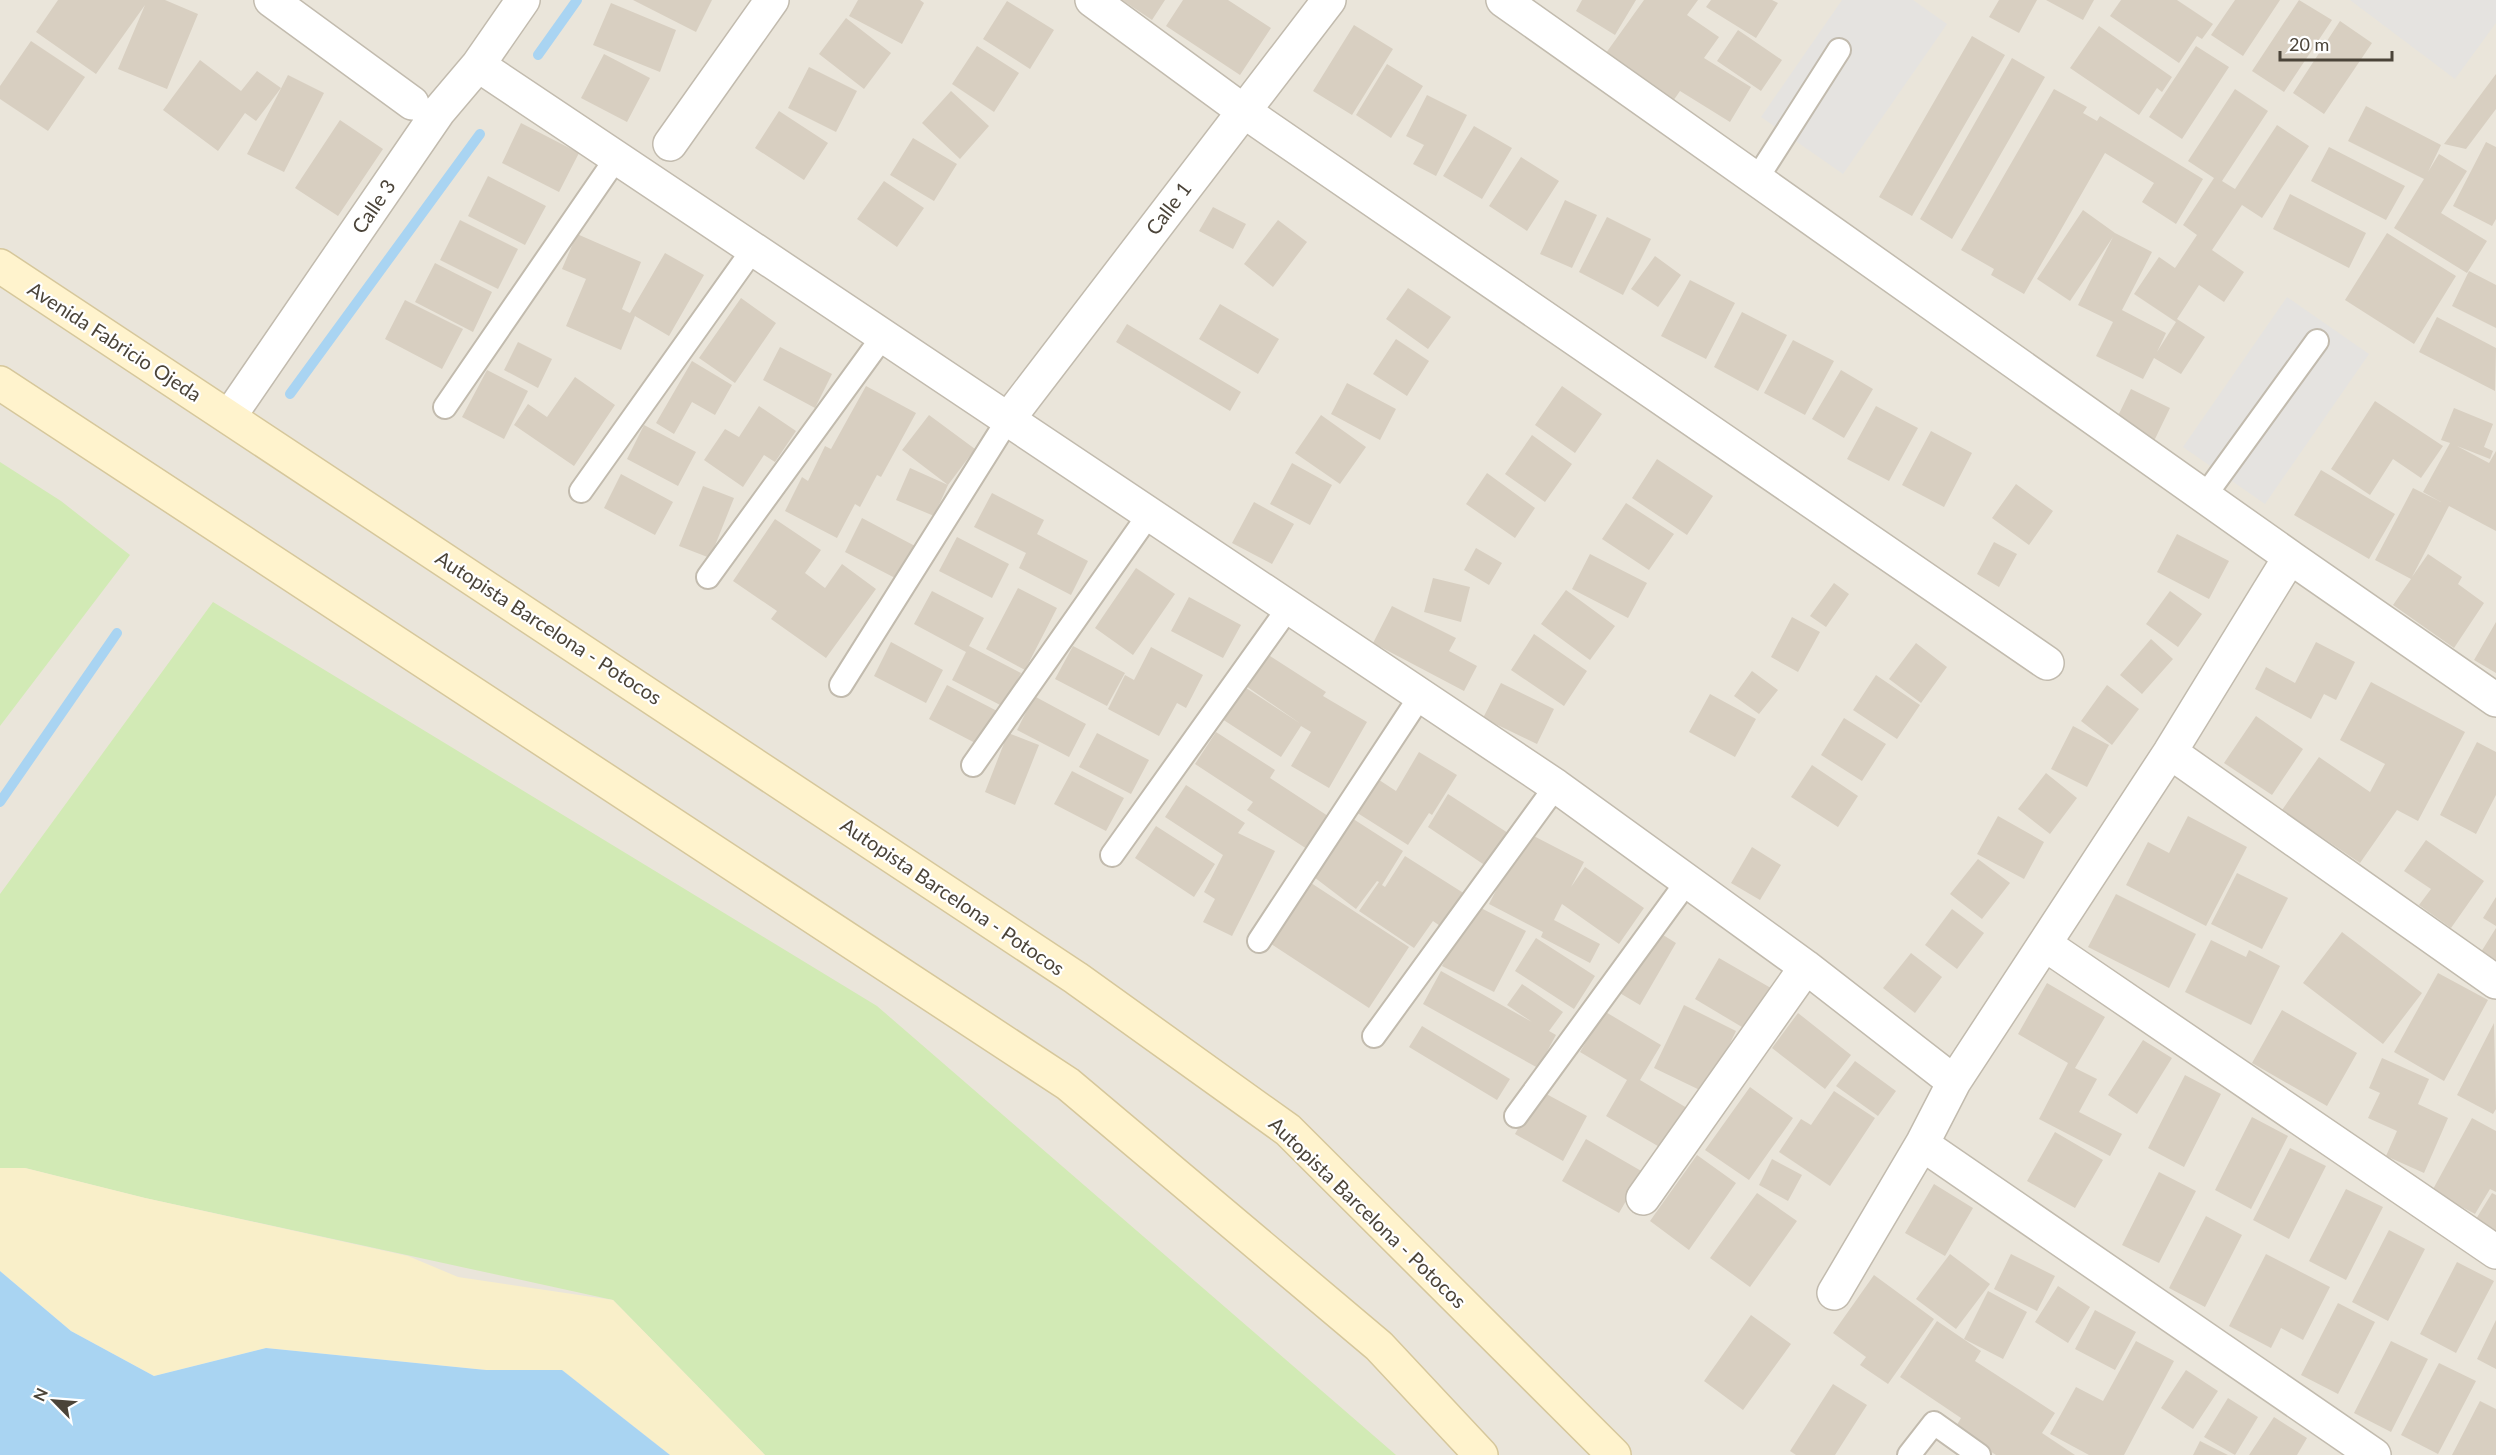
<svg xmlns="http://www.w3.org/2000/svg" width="2496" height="1455" font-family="Lato,sans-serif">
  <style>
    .residential { fill: #eae5da }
    .green { fill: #d2eab5 }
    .sand { fill: #f9efc9 }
    .parking { fill: #e5e3e0 }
    .water { fill: #a9d4f2 }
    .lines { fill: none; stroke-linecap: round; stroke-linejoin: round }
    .stream { stroke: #a9d4f2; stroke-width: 10 }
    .building { fill: #d8cfc1 }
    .lane-casing { stroke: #c2bbae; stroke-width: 26 }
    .street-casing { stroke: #c2bbae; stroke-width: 36 }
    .secondary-casing { stroke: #d6c79b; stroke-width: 36 }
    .lane { stroke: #fff; stroke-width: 22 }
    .street { stroke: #fff; stroke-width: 33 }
    .secondary { stroke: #fff3cd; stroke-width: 33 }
    .labels { text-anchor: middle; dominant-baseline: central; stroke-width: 4.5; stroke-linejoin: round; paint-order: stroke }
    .street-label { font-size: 20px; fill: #4b4439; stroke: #fff }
  </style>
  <rect width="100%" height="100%" fill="#f6f3ec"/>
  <!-- residential -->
  <path class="residential" d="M0,0H2496V1455H670L562,1370H486L0,1271Z"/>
  <!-- green -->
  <path class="green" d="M0,462L61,501L130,555L0,726Z
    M213,602L877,1006L1396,1455H765L613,1300L145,1198L25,1168H0V894Z"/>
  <!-- sand -->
  <path class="sand" d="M0,1168H25L145,1198L408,1256L458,1277L613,1300L765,1455H670L562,1370H486L266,1348L154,1376L71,1331L0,1271Z"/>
  <!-- parking -->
  <path class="parking" d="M1842,0H1913L1947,24L1843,174L1761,117Z
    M2350,0H2496V23L2455,79Z
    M2287,297L2369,354L2265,504L2183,447Z"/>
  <!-- water -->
  <path class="water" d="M0,1271L71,1331L154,1376L266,1348L486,1370H562L670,1455H0Z"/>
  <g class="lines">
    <!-- stream -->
    <path class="stream" d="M538,55L577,0
      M290,394L480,134
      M0,802L117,633"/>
  </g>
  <!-- building -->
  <path class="building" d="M58,0H165L198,14L167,89L118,69L145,5L96,74L36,32Z
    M633,0H712L696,32Z
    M858,0H920L924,3L902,44L849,16Z
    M1122,0H1165L1152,20Z
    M1183,0H1228L1271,28L1240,75L1166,26Z
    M1582,0H1636L1615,35L1576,11Z
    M1644,0H1698L1687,15L1719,37L1704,58L1751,87L1730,122L1680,91L1673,101L1606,53Z
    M1711,0H1772L1778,3L1756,38L1706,7Z
    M1999,0H2037L2019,33L1989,17Z
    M2046,0H2094L2083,20Z
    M2121,0H2177L2213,24L2202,39L2197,36L2179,63L2110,16Z
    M2235,0H2280L2243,56L2211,35Z
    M2299,0L2332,20L2284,92L2252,71Z
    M1007,1L1054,30L1030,69L983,39Z
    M611,3L676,30L660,72L593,45Z
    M846,18L891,53L864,89L819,54Z
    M2340,21L2372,43L2324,114L2293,93Z
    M1354,25L1393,49L1352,115L1313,91Z
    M2099,26L2172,77L2162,92L2157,88L2139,115L2070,68Z
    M1738,30L1782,60L1761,91L1717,61Z
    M1972,36L2005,55L1912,216L1879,197Z
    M31,41L85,77L48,131L0,99V86Z
    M977,46L1019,73L994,112L952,84Z
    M2196,46L2229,67L2182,139L2149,117Z
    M604,54L650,78L627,122L581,98Z
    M2012,58L2045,77L1952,239L1920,219Z
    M200,60L241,91L257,71L281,88L256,121L245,113L218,151L163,110Z
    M1387,64L1423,86L1391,138L1356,115Z
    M809,67L857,91L836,132L788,108Z
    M2496,74V109L2466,149L2444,144Z
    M288,75L324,93L284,172L247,154Z
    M2054,89L2087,107L2083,113L2097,121L2100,116L2203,179L2176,224L2142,202L2154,183L2105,153L2024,294L1991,275L1994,269L1961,250Z
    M2235,89L2268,111L2222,181L2235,189L2277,125L2309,146L2262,218L2242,205L2212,250L2244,272L2224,302L2199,285L2177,319L2205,337L2181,374L2154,358L2143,379L2096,356L2113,322L2078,305L2113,237L2070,301L2037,279L2083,210L2115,233L2152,252L2122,310L2166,333L2157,352L2176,322L2134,294L2159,257L2175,268L2197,235L2183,225L2214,178L2188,161Z
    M951,91L989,126L960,159L922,123Z
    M1427,95L1467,115L1436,176L1413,164L1424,145L1406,136Z
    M2366,106L2441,145L2428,172L2439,154L2467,171L2441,213L2487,241L2467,273L2394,228L2424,179L2348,141Z
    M779,111L828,143L804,180L755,148Z
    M340,120L383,149L338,216L295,188Z
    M521,123L579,153L559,192L502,163Z
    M1474,126L1512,148L1482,199L1443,176Z
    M913,138L957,164L934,201L890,175Z
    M2486,142L2496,147V219L2492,226L2453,206Z
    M2329,147L2405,186L2386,220L2311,181Z
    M1521,157L1559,181L1527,231L1489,206Z
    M488,176L546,206L525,245L468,216Z
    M884,181L924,208L897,247L857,219Z
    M2290,194L2366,233L2349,268L2273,229Z
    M1565,200L1597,215L1572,268L1540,254Z
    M1213,207L1246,224L1233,249L1199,231Z
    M1607,217L1651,239L1623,295L1579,272Z
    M460,220L518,249L498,289L440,260Z
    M1278,220L1307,242L1273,287L1244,264Z
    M2387,233L2456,276L2414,344L2345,300Z
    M577,234L641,262L622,309L630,313L665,253L704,275L669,336L635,316L621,350L566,326L586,279L562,269Z
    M1655,256L1681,275L1658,307L1631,289Z
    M435,263L492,292L473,332L415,302Z
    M2469,271L2496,285V328L2452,306Z
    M1690,280L1735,303L1706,359L1661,336Z
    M1408,288L1451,317L1428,349L1386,319Z
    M741,298L776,323L735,383L699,358Z
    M405,300L463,329L442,369L385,339Z
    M1220,304L1279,339L1258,374L1199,339Z
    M1742,312L1787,335L1758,391L1714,367Z
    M2437,317L2496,348L2495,391L2419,352Z
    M1127,324L1241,392L1230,411L1116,342Z
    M1396,339L1429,361L1407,396L1373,374Z
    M1793,340L1834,361L1805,415L1764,393Z
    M518,342L552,359L538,388L504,370Z
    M780,347L832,374L815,408L763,380Z
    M692,361L732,385L715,415L692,402L674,434L656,423Z
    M487,370L528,391L504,439L462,417Z
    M1841,370L1873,389L1844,438L1812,419Z
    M575,377L615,405L574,466L514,425L528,404L547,417Z
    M1347,383L1396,409L1380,440L1331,414Z
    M866,386L916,413L881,477L877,475L860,507L855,504L837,538L785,511L802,477L808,481L825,446L831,449Z
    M1562,386L1602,414L1575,453L1535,425Z
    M2131,389L2170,408L2154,441L2115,422Z
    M2375,401L2443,446L2421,478L2393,459L2370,495L2331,469Z
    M759,406L796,431L775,462L764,455L743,487L704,460L725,429L739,437Z
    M1876,406L1918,428L1889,481L1847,459Z
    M2454,408L2493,424L2484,447L2493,451L2490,459L2457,446L2489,463L2496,451V531L2449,506L2412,577L2428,554L2462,577L2458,584L2484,603L2454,648L2393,605L2411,579L2375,560L2413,488L2441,502L2423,492L2450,443L2441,440Z
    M929,415L975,449L948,485L902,450Z
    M1321,415L1366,447L1340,484L1295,453Z
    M644,425L696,452L678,486L627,459Z
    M1931,431L1972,453L1944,507L1902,485Z
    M1532,435L1572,464L1545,502L1505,474Z
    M1657,459L1713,496L1687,535L1632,498Z
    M1292,463L1332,485L1310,525L1270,504Z
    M910,468L948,485L934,516L896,500Z
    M2321,470L2395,514L2369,559L2294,515Z
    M1487,473L1535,508L1515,538L1466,504Z
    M621,474L673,502L655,535L604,508Z
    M2016,484L2053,511L2029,545L1992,518Z
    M703,486L734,498L710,558L679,546Z
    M992,493L1044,520L1037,534L1088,561L1071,595L1019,568L1026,553L974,527Z
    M1254,502L1294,524L1272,564L1232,543Z
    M1626,503L1674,534L1649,570L1602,539Z
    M862,518L915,546L897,579L845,552Z
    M775,519L821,550L805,573L825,588L842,564L876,589L826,658L771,619L777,611L733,581Z
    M2177,534L2229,561L2209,599L2157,572Z
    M957,537L1009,564L992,598L939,571Z
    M1994,542L2017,554L1999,587L1977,574Z
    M1476,548L1502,563L1489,585L1464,570Z
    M1590,554L1647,583L1628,618L1572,589Z
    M1136,568L1175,594L1133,655L1095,628Z
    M1433,578L1470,587L1461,622L1424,612Z
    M1834,583L1849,594L1826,627L1810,616Z
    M1018,588L1057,608L1025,670L986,649Z
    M1566,590L1615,626L1590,660L1541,624Z
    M932,591L984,618L969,646L1021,673L1004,707L952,680L966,652L914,624Z
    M2170,591L2202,614L2178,647L2146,624Z
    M1189,597L1241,625L1223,658L1171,631Z
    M1392,606L1456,638L1449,651L1477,666L1464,691L1373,643Z
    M1792,617L1820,632L1798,672L1771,657Z
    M2496,622V673L2474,660Z
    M1534,634L1587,671L1564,706L1511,670Z
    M2151,639L2173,659L2142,694L2120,675Z
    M891,642L943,670L926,703L874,676Z
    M2316,642L2355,662L2336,700L2324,694L2311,719L2255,689L2266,667L2295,683Z
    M1916,643L1947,667L1921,703L1889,679Z
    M1073,646L1125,673L1107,706L1055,679Z
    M1151,647L1203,675L1186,708L1177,703L1159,736L1108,709L1125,675L1134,680Z
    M1267,654L1326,692L1323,696L1367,722L1329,788L1291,766L1311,732L1301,726L1281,757L1222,719L1243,686L1301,724L1246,686Z
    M1752,671L1778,690L1759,714L1734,696Z
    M1876,675L1920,705L1897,739L1853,710Z
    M2371,682L2465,732L2418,821L2397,810L2360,863L2282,810L2319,757L2370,792L2385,764L2340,740Z
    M1501,683L1554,709L1537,744L1483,718Z
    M947,685L999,712L981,746L929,719Z
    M2107,685L2139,709L2112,745L2081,721Z
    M1710,694L1756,719L1735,757L1689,732Z
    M1034,696L1086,724L1069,757L1017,730Z
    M2256,716L2303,749L2272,795L2224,763Z
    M1844,718L1886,744L1862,781L1821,755Z
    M2073,726L2109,745L2087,787L2051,769Z
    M1216,732L1275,770L1270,778L1328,816L1307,849L1247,810L1253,802L1195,764Z
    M1008,733L1039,745L1015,805L985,792Z
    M1097,733L1149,760L1131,794L1079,767Z
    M2477,742L2496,752V795L2476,834L2440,815Z
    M1419,752L1457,775L1432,815L1429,813L1408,845L1348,807L1370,774L1396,791Z
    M1812,765L1858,796L1838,827L1791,797Z
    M1072,771L1124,798L1106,831L1054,804Z
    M2046,773L2077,798L2050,834L2018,809Z
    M1186,785L1245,823L1238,833L1275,851L1232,936L1203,922L1215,899L1204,892L1223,855L1165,817Z
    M1448,794L1508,833L1486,866L1428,827Z
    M1344,813L1403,851L1382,885L1385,887L1405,856L1465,894L1443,928L1433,921L1414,948L1359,911L1379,882L1377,881L1356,909L1310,874Z
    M1998,816L2044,842L2024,879L1977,854Z
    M2188,816L2247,847L2206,926L2126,885L2148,842L2169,853Z
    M1156,826L1215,864L1194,897L1135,858Z
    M1526,832L1584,862L1571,887L1585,867L1644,908L1619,944L1562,904L1554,920L1600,944L1590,963L1541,937L1543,932L1489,904Z
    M2426,840L2484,881L2451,928L2419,905L2431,889L2404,871Z
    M1752,847L1781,865L1760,900L1731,883Z
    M1978,859L2010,883L1982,919L1950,894Z
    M2237,873L2288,898L2262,949L2211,924Z
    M1308,881L1409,947L1369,1008L1268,942Z
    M2116,894L2196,934L2169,988L2088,947Z
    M2496,897V926L2483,918Z
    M1473,904L1526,931L1494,992L1442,966Z
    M1952,909L1984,933L1957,969L1925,945Z
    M2496,928V961L2481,952Z
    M1655,930L1676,943L1640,1005L1618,992Z
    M2342,932L2422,993L2383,1044L2303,983Z
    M1536,938L1595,976L1574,1009L1515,971Z
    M2211,940L2246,957L2249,950L2280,966L2251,1025L2185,992Z
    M1911,953L1942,977L1915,1013L1883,988Z
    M1719,958L1776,991L1752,1033L1695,999Z
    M1441,971L1532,1022L1507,1005L1522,984L1563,1012L1549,1031L1556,1035L1538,1068L1423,1004Z
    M2438,973L2488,1000L2444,1081L2394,1052Z
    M2047,983L2105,1017L2075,1068L2097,1079L2079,1112L2122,1134L2110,1156L2039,1119L2068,1063L2018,1034Z
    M1684,1005L1736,1031L1706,1093L1654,1068Z
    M2282,1010L2357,1053L2327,1106L2252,1063Z
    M1604,1011L1661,1045L1640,1080L1687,1108L1663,1149L1606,1116L1627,1080L1580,1052Z
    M1798,1013L1851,1055L1825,1089L1772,1048Z
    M2494,1023L2496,1109L2493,1114L2457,1095Z
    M1422,1026L1510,1079L1497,1100L1409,1047Z
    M2143,1040L2172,1058L2137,1114L2108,1095Z
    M2382,1058L2429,1079L2418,1104L2448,1118L2424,1173L2386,1156L2397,1131L2368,1118L2380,1093L2369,1088Z
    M1855,1061L1896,1091L1878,1116L1836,1086Z
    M2185,1075L2221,1094L2184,1167L2148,1148Z
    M1750,1087L1793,1118L1749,1180L1705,1150Z
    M1539,1090L1587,1116L1563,1161L1515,1134Z
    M1834,1091L1875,1118L1830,1186L1779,1152L1801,1119L1811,1125Z
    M2252,1117L2288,1136L2251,1209L2215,1190Z
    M2472,1118L2496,1131V1192L2490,1189L2475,1214L2432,1191Z
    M2055,1132L2103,1160L2075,1208L2027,1181Z
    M1586,1139L1643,1172L1619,1213L1562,1181Z
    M2290,1148L2326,1166L2289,1239L2253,1220Z
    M1697,1155L1736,1183L1689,1250L1650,1221Z
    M1772,1159L1802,1175L1788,1201L1759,1185Z
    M2159,1172L2196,1191L2159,1263L2122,1245Z
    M1934,1184L1973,1208L1945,1256L1905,1233Z
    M2346,1189L2383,1207L2346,1280L2309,1261Z
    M1757,1193L1797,1221L1750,1287L1710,1258Z
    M2492,1193L2496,1195V1231L2476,1219Z
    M2206,1216L2242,1235L2205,1307L2169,1288Z
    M2389,1230L2425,1249L2388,1321L2352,1302Z
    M1950,1254L1990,1284L1956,1329L1916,1299Z
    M2011,1254L2055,1276L2037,1311L1994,1289Z
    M2266,1254L2330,1287L2303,1340L2281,1328L2271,1348L2229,1326Z
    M2457,1262L2494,1281L2456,1353L2420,1334Z
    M1874,1275L1934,1319L1888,1384L1860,1365L1866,1357L1833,1333Z
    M2058,1286L2090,1307L2068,1343L2035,1322Z
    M1988,1291L2027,1312L2003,1359L1964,1339Z
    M2338,1303L2375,1322L2338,1394L2301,1375Z
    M2095,1310L2136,1332L2115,1370L2075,1349Z
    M1751,1315L1791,1344L1743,1410L1704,1381Z
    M2496,1320V1369L2477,1359Z
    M1937,1321L1981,1351L1975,1361L2055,1413L2042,1433L2075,1455H1996L1955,1428L1961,1418L1900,1377Z
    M2136,1341L2174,1361L2124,1455H2089L2050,1434L2076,1387L2103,1401Z
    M2391,1341L2428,1359L2391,1432L2354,1413Z
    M2439,1363L2476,1381L2438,1454L2401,1435Z
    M2186,1370L2218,1391L2193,1429L2161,1408Z
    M1833,1384L1867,1405L1835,1455H1796L1790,1451Z
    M2228,1398L2258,1417L2235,1455L2204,1437Z
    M2480,1401L2496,1409V1455H2452Z
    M2274,1417L2307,1438L2297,1455H2249Z
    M2200,1441L2228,1455H2193Z"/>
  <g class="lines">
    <!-- lane casing -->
    <g class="lane-casing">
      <path id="lane" d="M1756,180L1839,50
        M445,407L617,157
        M581,491L754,248
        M2204,497L2317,341
        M708,577L884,335
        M841,685L1009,418
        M973,765L1150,513
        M1112,855L1289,607
        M1259,941L1421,695
        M1374,1036L1556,786
        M1516,1116L1686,883
        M1909,1455L1934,1423L1979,1455"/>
    </g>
    <!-- street casing -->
    <g class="street-casing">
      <path id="street" d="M271,0L412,103
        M1092,0L1242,110L2047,663
        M1503,0L2290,557
        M478,65L1556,786L1806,967L1954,1082L1922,1144L2374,1455
        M670,144L772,0
        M229,417L439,111L478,65L523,0
        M1009,418L1329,0
        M2170,752L2496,982
        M2046,945L2496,1252
        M1954,1082L2170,752L2290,557L2496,700
        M1643,1198L1806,967
        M1834,1293L1922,1144"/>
    </g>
    <!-- secondary casing -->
    <g class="secondary-casing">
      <path id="secondary" d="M0,266L1076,978L1288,1130L1614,1455
        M0,383L1068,1084L1379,1346L1481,1455"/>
    </g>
    <!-- lane -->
    <use href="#lane" class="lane"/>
    <!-- street -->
    <use href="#street" class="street"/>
    <!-- secondary -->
    <use href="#secondary" class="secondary"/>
  </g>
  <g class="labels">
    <!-- street labels -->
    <g class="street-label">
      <text transform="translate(373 206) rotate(-56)">Calle 3</text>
      <text transform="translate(1168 208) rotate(-53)">Calle 1</text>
      <text transform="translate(115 341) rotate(33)">Avenida Fabricio Ojeda</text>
      <text transform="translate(549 627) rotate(33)">Autopista Barcelona - Potocos</text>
      <text transform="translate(953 896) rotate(34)">Autopista Barcelona - Potocos</text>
      <text transform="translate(1368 1212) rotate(44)">Autopista Barcelona - Potocos</text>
    </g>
  </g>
  <!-- north arrow -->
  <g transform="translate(54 1401) rotate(295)" stroke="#ffffff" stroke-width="4.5" paint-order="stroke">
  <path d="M0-4.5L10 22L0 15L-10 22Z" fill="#4b4439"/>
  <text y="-9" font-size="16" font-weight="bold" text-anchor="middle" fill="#4b4439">N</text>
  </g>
  <!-- scale -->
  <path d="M2280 51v9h112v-9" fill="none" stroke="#4b4439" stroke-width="3"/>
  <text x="2289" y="51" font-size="18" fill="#4b4439" stroke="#ffffff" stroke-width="4.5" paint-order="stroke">20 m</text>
</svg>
